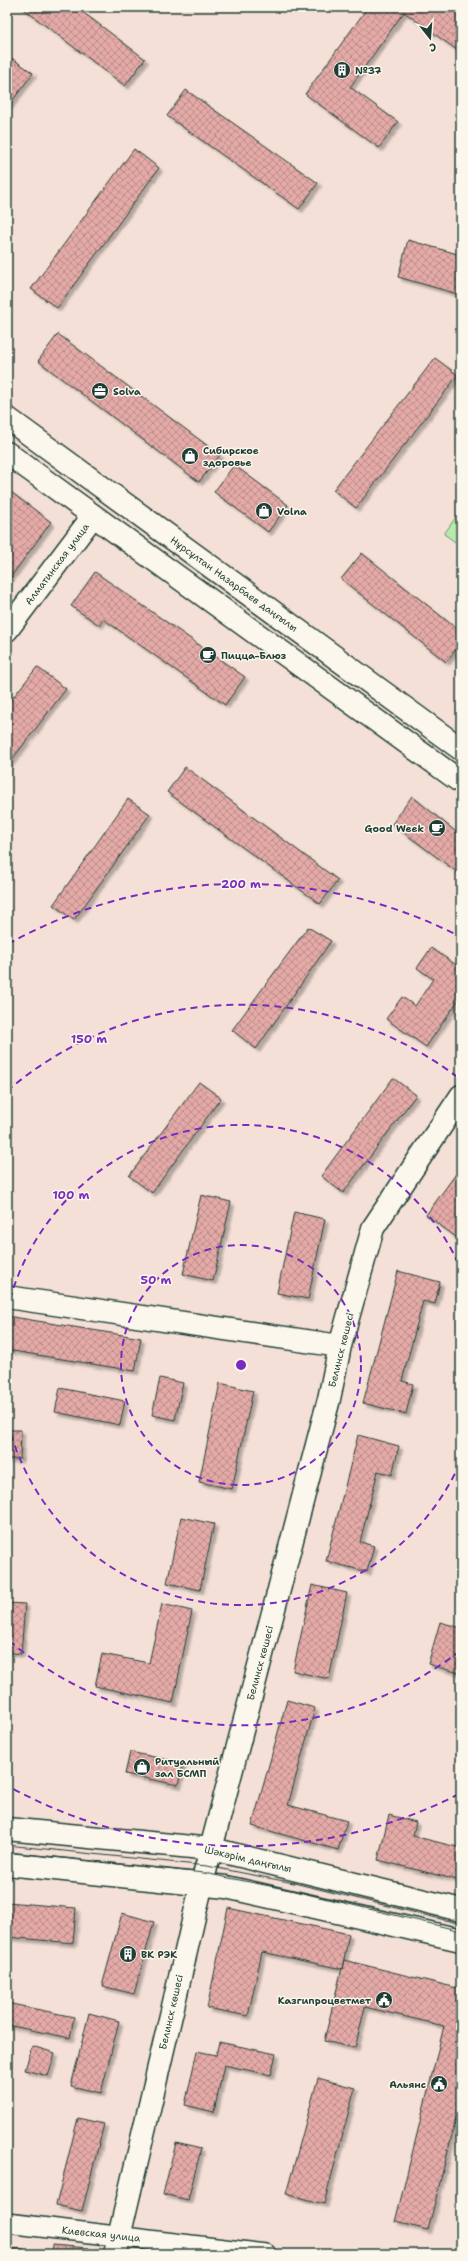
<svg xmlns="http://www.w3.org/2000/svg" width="468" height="2261" font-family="'Shantell Sans',sans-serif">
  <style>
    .green { fill: #b6eaab; stroke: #6a9470 }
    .building { fill: url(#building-cross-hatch); stroke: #1f3d34; filter: url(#shadow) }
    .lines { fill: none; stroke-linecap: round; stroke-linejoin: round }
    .street-casing { stroke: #1f3d34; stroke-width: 22 }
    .secondary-casing { stroke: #1f3d34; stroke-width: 25 }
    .primary-casing { stroke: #1f3d34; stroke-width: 25 }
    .street { stroke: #fbf7ec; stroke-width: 19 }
    .secondary { stroke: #fbf7ec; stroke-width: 22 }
    .primary { stroke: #fbf7ec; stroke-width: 22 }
    .tram { stroke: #1f3d34; stroke-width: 1 }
    .ring { fill: none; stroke: #7b2cbf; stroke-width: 2; stroke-dasharray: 7 5 }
    .labels { text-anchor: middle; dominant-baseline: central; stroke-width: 3; stroke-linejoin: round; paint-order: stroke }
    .poi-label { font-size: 10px; font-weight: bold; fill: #1f3d34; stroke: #fbf7ec; text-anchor: start }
    .street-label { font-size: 10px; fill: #1f3d34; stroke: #fbf7ec }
    .centre { fill: #7b2cbf; stroke: #fbf7ec; stroke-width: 2 }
    .ring-label { font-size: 12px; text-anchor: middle; font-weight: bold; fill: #7b2cbf; stroke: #fbf7ec; stroke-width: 3; stroke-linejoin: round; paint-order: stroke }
  </style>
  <defs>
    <pattern id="building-cross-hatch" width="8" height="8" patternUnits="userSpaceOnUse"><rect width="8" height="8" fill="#e5aaa7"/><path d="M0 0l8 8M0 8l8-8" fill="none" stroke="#b98c89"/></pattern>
    <filter id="shadow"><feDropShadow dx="3.5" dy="3.5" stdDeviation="1" flood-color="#0004"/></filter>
  </defs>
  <rect width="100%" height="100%" fill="#f4e0d7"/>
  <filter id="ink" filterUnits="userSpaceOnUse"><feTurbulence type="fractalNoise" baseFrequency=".025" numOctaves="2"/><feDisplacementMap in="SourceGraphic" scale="8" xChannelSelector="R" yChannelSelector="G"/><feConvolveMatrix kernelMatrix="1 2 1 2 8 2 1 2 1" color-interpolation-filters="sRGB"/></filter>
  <g filter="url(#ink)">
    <!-- green -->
    <path class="green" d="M461,510V546L444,534Z"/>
    <!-- building -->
    <path class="building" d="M21,7H76L145,59L125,86Z
      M368,7H461V53L404,12L350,87L398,122L379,148L305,94Z
      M10,57L33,73L7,108V61Z
      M186,90L318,183L299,209L167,116Z
      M134,149L159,168L57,308L31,289Z
      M408,240L461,255V295L398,277Z
      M58,334L220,455L199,482L38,361Z
      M435,358L458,375L356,508L333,490Z
      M234,465L288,505L268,532L214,492Z
      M7,489L51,522L7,582Z
      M362,553L461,632V643L446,662L341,579Z
      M95,572L245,677L225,705L103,619L99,625L71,606Z
      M37,667L66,689L7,766V705Z
      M185,767L338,880L320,904L167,792Z
      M412,796L461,836V875L392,824Z
      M128,799L150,814L74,920L53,905Z
      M308,927L331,941L256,1049L232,1030Z
      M431,948L461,968V996L426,1047L386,1019L402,997L415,1006L433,979L417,968Z
      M393,1078L416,1095L343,1193L321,1176Z
      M199,1082L221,1098L152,1193L129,1176Z
      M461,1167V1238L460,1240L426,1215Z
      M201,1195L231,1202L213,1281L183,1274Z
      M294,1212L325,1219L308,1299L277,1293Z
      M398,1271L440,1282L435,1304L423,1301L402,1381L413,1384L406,1414L363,1403Z
      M7,1316L141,1338L135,1371L7,1350Z
      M160,1378L183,1383L175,1420L152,1415Z
      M220,1383L253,1391L232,1489L199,1482Z
      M60,1388L125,1401L120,1425L55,1412Z
      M7,1430H21L20,1459H7Z
      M358,1435L399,1446L392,1475L378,1471L360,1542L374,1546L367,1572L326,1561Z
      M181,1517L214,1524L200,1590L167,1583Z
      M312,1585L347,1593L329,1679L293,1671Z
      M7,1603L25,1604L21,1654L7,1652Z
      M162,1604L192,1611L173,1703L95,1686L102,1654L149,1663Z
      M440,1622L461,1628V1666L459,1673L428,1664Z
      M287,1700L315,1708L288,1805L347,1821L338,1850L252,1826Z
      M130,1752L183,1763L178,1785L125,1774Z
      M389,1815L416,1822L413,1836L461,1848V1881L378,1860Z
      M7,1902L76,1908L73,1943L7,1937Z
      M228,1908L349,1934L342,1969L262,1952L248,2016L207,2008Z
      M122,1913L154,1922L134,1994L102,1986Z
      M344,1960L461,1989V2099L428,2230L395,2222L444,2026L365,2007L355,2048L324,2041Z
      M7,2003L74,2017L70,2038L7,2025Z
      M89,2013L119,2021L101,2093L71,2086Z
      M219,2042L276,2054L271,2075L224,2065L214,2112L185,2105L197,2051L216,2055Z
      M32,2046L55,2053L48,2076L25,2070Z
      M318,2078L355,2088L324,2204L286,2194Z
      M78,2118L104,2124L82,2211L56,2205Z
      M176,2143L201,2149L188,2200L163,2194Z
      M52,2245L89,2248L88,2254H51Z
      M7,2248L24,2249L23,2254H7Z"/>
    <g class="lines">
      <!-- street casing -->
      <g class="street-casing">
        <path id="street" d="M7,2223L266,2254"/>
      </g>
      <!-- secondary casing -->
      <g class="secondary-casing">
        <path id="secondary" d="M7,630L93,516
          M7,1297L340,1346
          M7,1829L212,1849L461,1910
          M7,1864L226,1887L461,1940
          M115,2254L202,1883L329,1399L340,1346L373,1228L461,1096"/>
      </g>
      <!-- primary casing -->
      <g class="primary-casing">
        <path id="primary" d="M7,418L461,749
          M7,453L461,782"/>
      </g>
      <!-- street -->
      <use href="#street" class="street"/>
      <!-- secondary -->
      <use href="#secondary" class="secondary"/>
      <!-- primary -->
      <use href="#primary" class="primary"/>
      <!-- tram -->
      <path class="tram" d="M7,1845L207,1866L294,1883L461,1924
        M7,1852L204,1873L290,1890L461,1931"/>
    </g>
  </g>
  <!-- distance rings -->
  <g class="ring">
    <circle cx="241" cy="1365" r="120"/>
    <path d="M460 1463A240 240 0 0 1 7 1419M7 1311A240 240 0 0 1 460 1267"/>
    <path d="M460 1651A360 360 0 0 1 7 1639M7 1091A360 360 0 0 1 460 1079"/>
    <path d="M459 1794A481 481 0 0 1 8 1786M8 944A481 481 0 0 1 459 936"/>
  </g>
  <!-- icons -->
  <defs>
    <g id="building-disc" transform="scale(0.9)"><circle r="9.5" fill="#1f3d34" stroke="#fbf7ec"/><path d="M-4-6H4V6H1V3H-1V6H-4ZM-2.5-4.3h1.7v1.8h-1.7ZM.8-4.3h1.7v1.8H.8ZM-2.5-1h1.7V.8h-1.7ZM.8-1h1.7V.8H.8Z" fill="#fff"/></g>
    <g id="office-disc" transform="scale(0.9)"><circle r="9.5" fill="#1f3d34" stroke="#fbf7ec"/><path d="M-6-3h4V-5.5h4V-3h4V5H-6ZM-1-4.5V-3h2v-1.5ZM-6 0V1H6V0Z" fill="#fff"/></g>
    <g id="shop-disc" transform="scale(0.9)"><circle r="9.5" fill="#1f3d34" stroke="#fbf7ec"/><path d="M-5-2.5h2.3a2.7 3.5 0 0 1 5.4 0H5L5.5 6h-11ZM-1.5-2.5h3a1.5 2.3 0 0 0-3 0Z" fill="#fff"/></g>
    <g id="cafe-disc" transform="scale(0.9)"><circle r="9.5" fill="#1f3d34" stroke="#fbf7ec"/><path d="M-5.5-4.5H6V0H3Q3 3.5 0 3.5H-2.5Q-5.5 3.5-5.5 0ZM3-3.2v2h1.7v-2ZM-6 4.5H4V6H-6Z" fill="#fff"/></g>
    <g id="civic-disc" transform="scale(0.9)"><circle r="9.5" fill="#1f3d34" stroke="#fbf7ec"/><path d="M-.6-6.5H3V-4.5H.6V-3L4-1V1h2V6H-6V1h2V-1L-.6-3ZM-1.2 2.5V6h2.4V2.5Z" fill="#fff"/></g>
  </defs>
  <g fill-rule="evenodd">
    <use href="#building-disc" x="342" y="70"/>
    <use href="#office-disc" x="100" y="391"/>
    <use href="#shop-disc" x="190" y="456"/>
    <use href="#shop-disc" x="264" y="511"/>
    <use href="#cafe-disc" x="208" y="655"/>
    <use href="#cafe-disc" x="437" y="828"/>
    <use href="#shop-disc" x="142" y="1767"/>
    <use href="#building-disc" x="128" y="1954"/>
    <use href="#civic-disc" x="384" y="2000"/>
    <use href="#civic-disc" x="439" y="2084"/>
  </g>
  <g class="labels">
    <!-- poi labels -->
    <g class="poi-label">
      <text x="355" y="70">№37</text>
      <text x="113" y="391">Solva</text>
      <text x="203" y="450">Сибирское<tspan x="203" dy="12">здоровье</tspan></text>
      <text x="277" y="511">Volna</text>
      <text x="221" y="655">Пицца-Блюз</text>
      <text x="424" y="828" text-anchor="end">Good Week</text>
      <text x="155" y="1761">Ритуальный<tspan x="155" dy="12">зал БСМП</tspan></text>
      <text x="141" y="1954">ВК РЭК</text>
      <text x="371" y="2000" text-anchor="end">Казгипроцветмет</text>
      <text x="426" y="2084" text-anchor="end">Альянс</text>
    </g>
    <!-- street labels -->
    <g class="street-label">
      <text transform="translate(57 564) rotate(-53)">Алматинская улица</text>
      <text transform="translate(234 584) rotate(36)">Нұрсұлтан Назарбаев даңғылы</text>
      <text transform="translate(341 1350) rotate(-76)">Белинск көшесі</text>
      <text transform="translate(260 1663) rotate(-75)">Белинск көшесі</text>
      <text transform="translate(248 1859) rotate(13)">Шәкәрім даңғылы</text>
      <text transform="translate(171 2012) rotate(-77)">Белинск көшесі</text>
      <text transform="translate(101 2234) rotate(6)">Киевская улица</text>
    </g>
  </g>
  <circle cx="241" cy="1365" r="6" class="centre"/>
  <g class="ring-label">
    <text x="241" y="888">200 m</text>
    <text x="89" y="1043">150 m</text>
    <text x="71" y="1199">100 m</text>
    <text x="156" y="1284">50 m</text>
  </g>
  <!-- margin -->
  <rect width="468" height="2261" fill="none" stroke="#fbf7ec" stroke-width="24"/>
  <rect x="12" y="12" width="444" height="2237" fill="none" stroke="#1f3d34" stroke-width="1.5" filter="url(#ink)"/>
  <!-- north arrow -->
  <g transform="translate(430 38) rotate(163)" stroke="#fbf7ec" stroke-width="3" paint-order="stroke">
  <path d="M0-3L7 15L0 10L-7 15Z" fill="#1f3d34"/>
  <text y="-6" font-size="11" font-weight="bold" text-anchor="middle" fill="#1f3d34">С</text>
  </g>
</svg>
